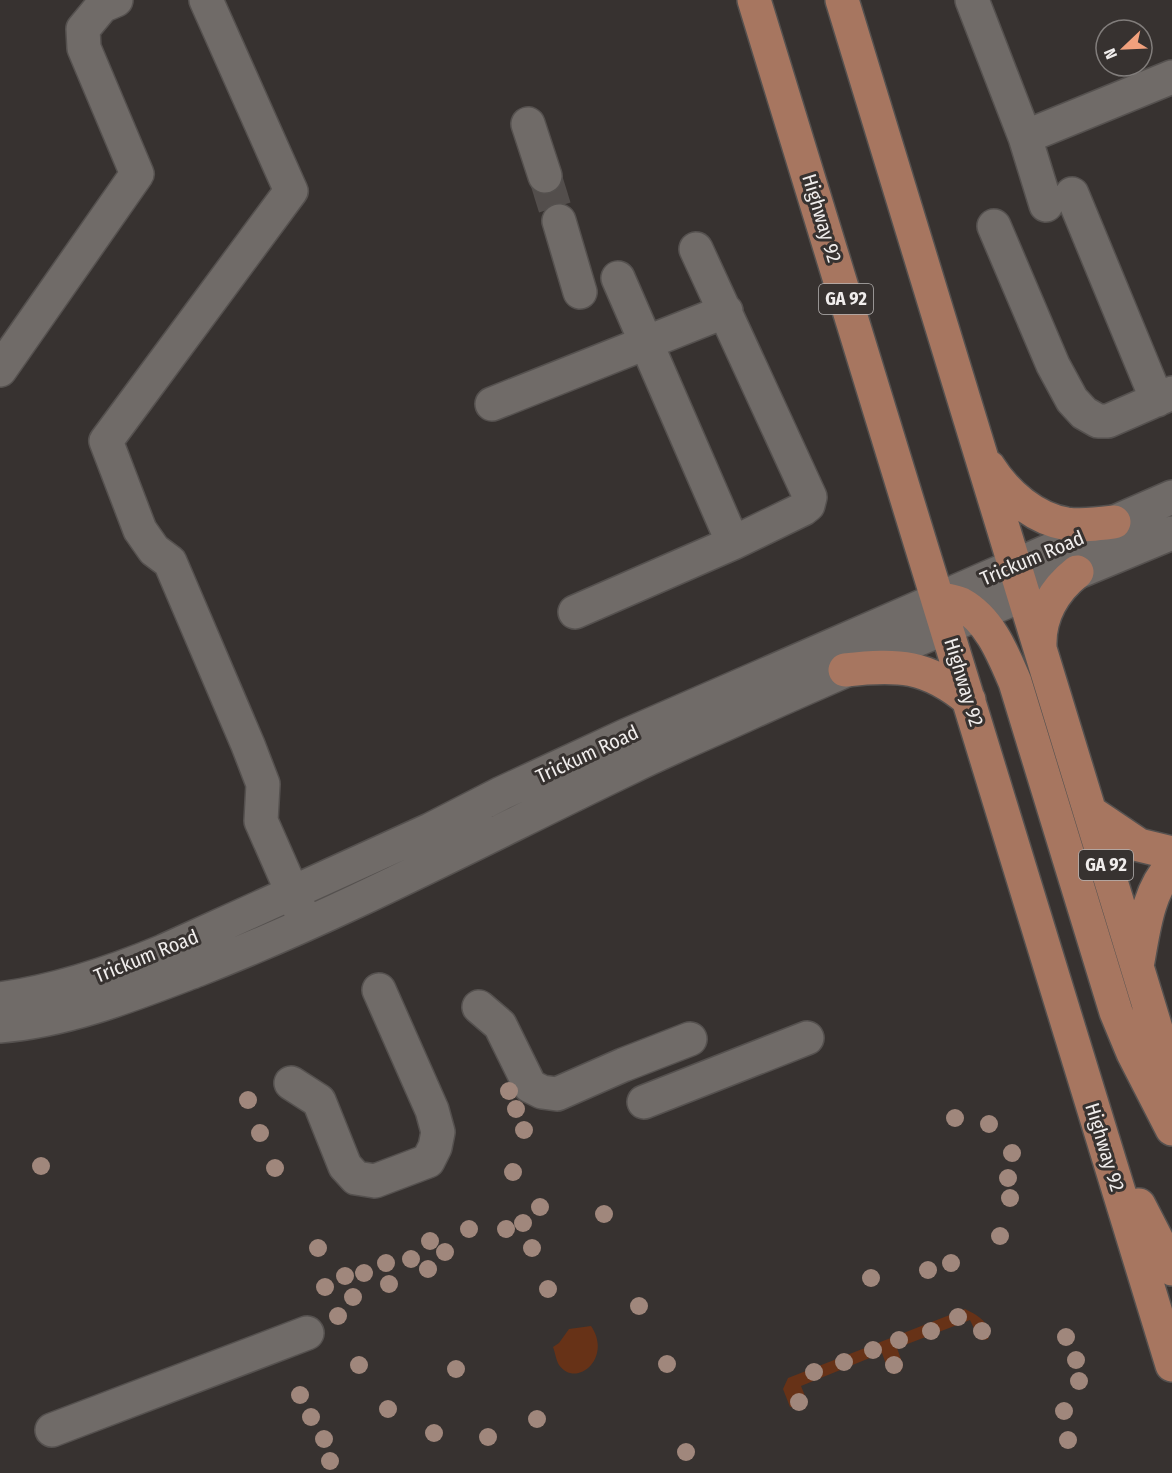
<svg xmlns="http://www.w3.org/2000/svg" width="1172" height="1473" font-family="'Fira Sans Condensed',sans-serif">
  <style>
    .green { fill: #673217 }
    .lines { fill: none; stroke-linecap: round; stroke-linejoin: round }
    .minor-tunnel { stroke: #534e4c; stroke-width: 33; stroke-dasharray: 33 16; stroke-linecap: butt }
    .minor-casing { stroke: #55514f; stroke-width: 36 }
    .major-casing { stroke: #55514f; stroke-width: 36 }
    .minor { stroke: #706b68; stroke-width: 33 }
    .major { stroke: #a77660; stroke-width: 33 }
    .tree { fill: #a0877c }
    .labels { text-anchor: middle; dominant-baseline: central; stroke-width: 6; stroke-linejoin: round; paint-order: stroke }
    .shield { fill: #373230; stroke: #b8b5b4; stroke-width: 1.5 }
    .shield-label { font-size: 18px; font-weight: bold; fill: #f0edec }
    .street-label { font-size: 20px; fill: #f0edec; stroke: #373230 }
  </style>
  <rect width="100%" height="100%" fill="#373230"/>
  <!-- green -->
  <path class="green" d="M965,1309C977,1315 985,1319 990,1332L988,1339L983,1340L979,1339L970,1320L897,1348L903,1365L901,1371L894,1374L888,1370L882,1353L801,1386L807,1401L806,1407L801,1409L790,1407L783,1389L788,1378Z
    M591,1326C613,1358 576,1389 559,1365C556,1360 555,1352 553,1347L559,1343L569,1329Z"/>
  <g class="lines">
    <!-- minor-tunnel -->
    <path class="minor-tunnel" d="M545,176L559,221"/>
    <!-- minor casing -->
    <g class="minor-casing">
      <path id="minor" d="M206,0L291,191L106,441L140,530L154,550L170,562L248,745L263,784L261,821L301,912
        M972,0L1025,137L1046,205
        M528,124L545,176
        M1025,137L1172,77
        M1072,194L1157,400
        M559,221L580,292
        M994,226L1053,365L1072,400L1084,413L1098,421H1108L1172,393
        M696,249L810,497L808,505L803,509L733,543
        M0,370L137,174L84,48L83,29L102,6L116,0
        M492,404L726,311
        M575,612L733,543L618,278
        M0,999C57,991 111,973 164,951L430,830L502,793L625,736L1172,497
        M479,1007L500,1025L530,1086L542,1092L557,1094L623,1065L690,1039
        M0,1026C67,1021 134,994 197,970C346,912 487,836 631,767C672,747 713,730 754,711C892,649 1032,591 1172,533
        M291,1083L319,1101L345,1166L356,1178L375,1181L428,1161L435,1147L438,1132L432,1110L379,990
        M644,1102L807,1038
        M52,1430L307,1333"/>
    </g>
    <!-- major casing -->
    <g class="major-casing">
      <path id="major" d="M754,0L1172,1365
        M842,0L1172,1081
        M989,467C1006,494 1035,519 1067,524C1083,526 1098,524 1114,522
        M938,598C945,600 954,601 961,604C990,620 1003,654 1015,682L1116,1012L1133,1053L1172,1129
        M1040,646C1039,616 1054,590 1077,572
        M845,670C898,664 927,665 969,700
        M1090,812L1139,845L1172,853
        M1138,961C1144,928 1148,891 1172,865
        M1139,1205L1172,1269"/>
    </g>
    <!-- minor -->
    <use href="#minor" class="minor"/>
    <!-- major -->
    <use href="#major" class="major"/>
  </g>
  <!-- trees -->
  <g class="tree">
    <circle cx="509" cy="1091" r="9"/>
    <circle cx="248" cy="1100" r="9"/>
    <circle cx="516" cy="1109" r="9"/>
    <circle cx="955" cy="1118" r="9"/>
    <circle cx="989" cy="1124" r="9"/>
    <circle cx="524" cy="1130" r="9"/>
    <circle cx="260" cy="1133" r="9"/>
    <circle cx="1012" cy="1153" r="9"/>
    <circle cx="41" cy="1166" r="9"/>
    <circle cx="275" cy="1168" r="9"/>
    <circle cx="513" cy="1172" r="9"/>
    <circle cx="1008" cy="1178" r="9"/>
    <circle cx="1010" cy="1198" r="9"/>
    <circle cx="540" cy="1207" r="9"/>
    <circle cx="604" cy="1214" r="9"/>
    <circle cx="523" cy="1223" r="9"/>
    <circle cx="469" cy="1229" r="9"/>
    <circle cx="506" cy="1229" r="9"/>
    <circle cx="1000" cy="1236" r="9"/>
    <circle cx="430" cy="1241" r="9"/>
    <circle cx="318" cy="1248" r="9"/>
    <circle cx="532" cy="1248" r="9"/>
    <circle cx="445" cy="1252" r="9"/>
    <circle cx="411" cy="1259" r="9"/>
    <circle cx="386" cy="1263" r="9"/>
    <circle cx="951" cy="1263" r="9"/>
    <circle cx="428" cy="1269" r="9"/>
    <circle cx="928" cy="1270" r="9"/>
    <circle cx="364" cy="1273" r="9"/>
    <circle cx="345" cy="1276" r="9"/>
    <circle cx="871" cy="1278" r="9"/>
    <circle cx="389" cy="1284" r="9"/>
    <circle cx="325" cy="1287" r="9"/>
    <circle cx="548" cy="1289" r="9"/>
    <circle cx="353" cy="1297" r="9"/>
    <circle cx="639" cy="1306" r="9"/>
    <circle cx="338" cy="1316" r="9"/>
    <circle cx="958" cy="1317" r="9"/>
    <circle cx="931" cy="1331" r="9"/>
    <circle cx="982" cy="1331" r="9"/>
    <circle cx="1066" cy="1337" r="9"/>
    <circle cx="899" cy="1340" r="9"/>
    <circle cx="873" cy="1350" r="9"/>
    <circle cx="1076" cy="1360" r="9"/>
    <circle cx="844" cy="1362" r="9"/>
    <circle cx="667" cy="1364" r="9"/>
    <circle cx="359" cy="1365" r="9"/>
    <circle cx="894" cy="1365" r="9"/>
    <circle cx="456" cy="1369" r="9"/>
    <circle cx="814" cy="1372" r="9"/>
    <circle cx="1079" cy="1381" r="9"/>
    <circle cx="300" cy="1395" r="9"/>
    <circle cx="799" cy="1402" r="9"/>
    <circle cx="388" cy="1409" r="9"/>
    <circle cx="1064" cy="1411" r="9"/>
    <circle cx="311" cy="1417" r="9"/>
    <circle cx="537" cy="1419" r="9"/>
    <circle cx="434" cy="1433" r="9"/>
    <circle cx="488" cy="1437" r="9"/>
    <circle cx="324" cy="1439" r="9"/>
    <circle cx="1068" cy="1440" r="9"/>
    <circle cx="686" cy="1452" r="9"/>
    <circle cx="330" cy="1461" r="9"/>
  </g>
  <g class="labels">
    <!-- shield labels -->
    <g class="shield">
      <rect x="819" y="284" width="54" height="30" rx="4.5"/>
      <rect x="1079" y="850" width="54" height="30" rx="4.5"/>
    </g>
    <g class="shield-label">
      <text x="846" y="299">GA 92</text>
      <text x="1106" y="865">GA 92</text>
    </g>
    <!-- street labels -->
    <g class="street-label">
      <text transform="translate(822 218) rotate(73)">Highway 92</text>
      <text transform="translate(1032 558) rotate(-23)">Trickum Road</text>
      <text transform="translate(964 682) rotate(73)">Highway 92</text>
      <text transform="translate(587 754) rotate(-25)">Trickum Road</text>
      <text transform="translate(146 956) rotate(-22)">Trickum Road</text>
      <text transform="translate(1105 1147) rotate(73)">Highway 92</text>
    </g>
  </g>
  <!-- north arrow -->
  <g transform="translate(1124 48) rotate(247)"><circle r="28" fill="#373230" stroke="#817d7b" stroke-width="1.5"/>
  <path d="M0-4.5L10 22L0 15L-10 22Z" fill="#f1a17d"/>
  <text y="-9" font-size="16" font-weight="bold" text-anchor="middle" fill="#f0edec">N</text>
  </g>
</svg>
